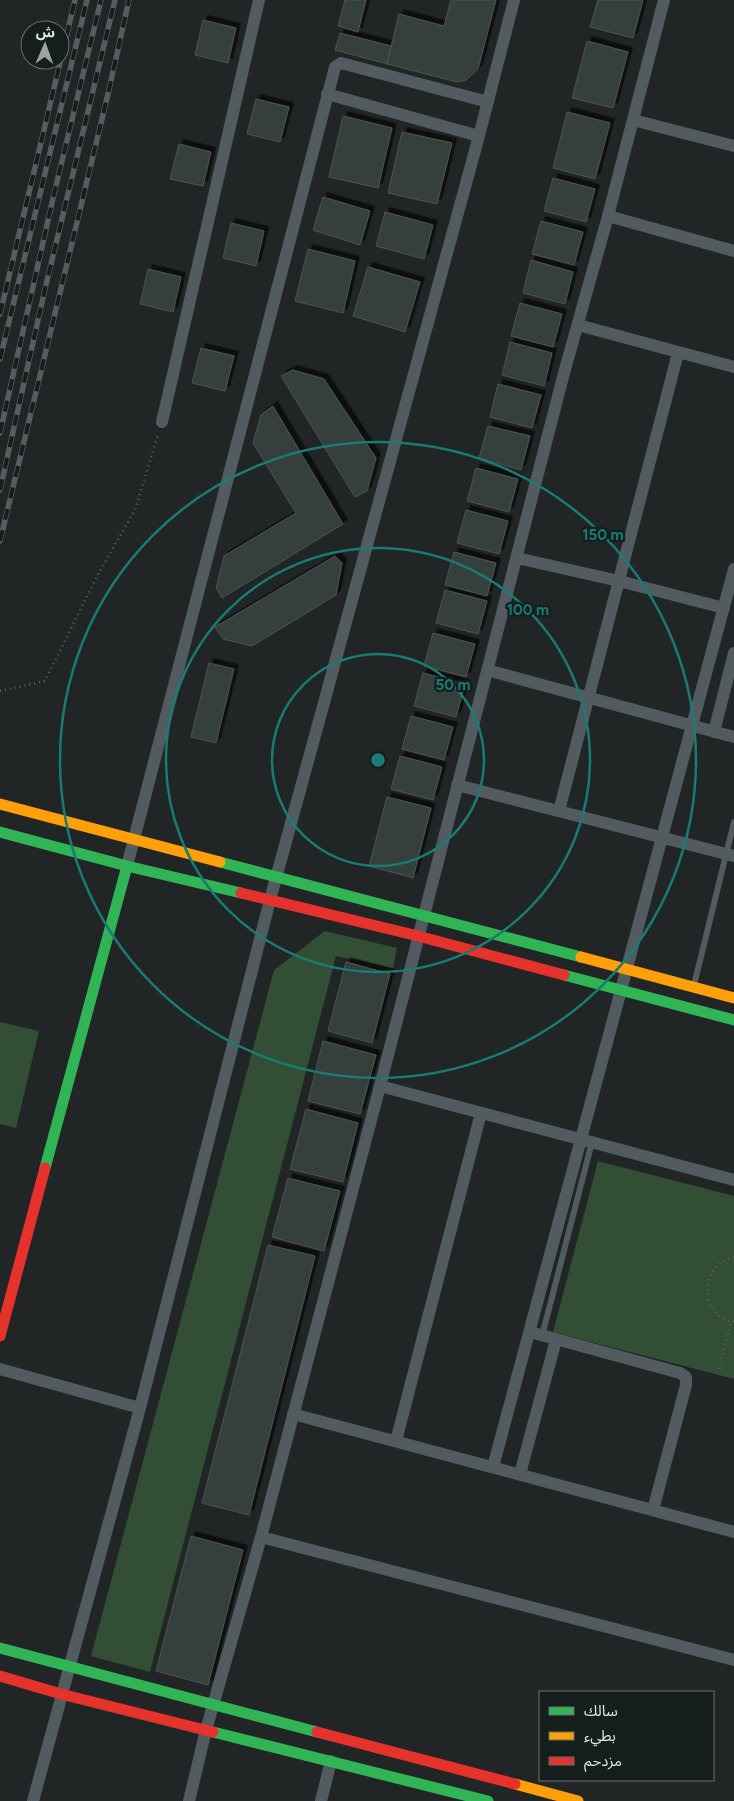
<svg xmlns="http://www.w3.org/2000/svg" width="734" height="1801" font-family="Figtree,'Noto Sans Arabic',sans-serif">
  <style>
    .green { fill: #324f35 }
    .building { fill: #35403e; stroke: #4f5251; filter: url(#shadow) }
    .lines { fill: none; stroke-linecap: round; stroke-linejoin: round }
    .path { stroke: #5b6265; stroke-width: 2.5; stroke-dasharray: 1 4; stroke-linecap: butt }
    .lane { stroke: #525c60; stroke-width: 6 }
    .street { stroke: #525c60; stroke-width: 12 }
    .fast { stroke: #30b455; stroke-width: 11 }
    .slow { stroke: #ff9f0a; stroke-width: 11 }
    .jam { stroke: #e5322d; stroke-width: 11 }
    .rail-casing { stroke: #565c5f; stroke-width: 5.5 }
    .rail { stroke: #161d1d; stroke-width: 4; stroke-dasharray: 11; stroke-linecap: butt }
    .ring { fill: none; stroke: #197c74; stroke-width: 2.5 }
    .centre { fill: #197c74; stroke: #161d1d; stroke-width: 2.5 }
    .ring-label { font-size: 15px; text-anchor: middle; font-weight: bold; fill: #197c74; stroke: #161d1d; stroke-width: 4.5; stroke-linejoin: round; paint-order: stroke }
  </style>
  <defs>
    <filter id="shadow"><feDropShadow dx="4.5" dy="-4.5" stdDeviation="0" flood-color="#0009"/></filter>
  </defs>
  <rect width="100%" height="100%" fill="#212525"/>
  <!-- green -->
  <path class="green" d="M325,931L397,948L393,968L336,956L150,1672L91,1656L274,970Z
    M0,1022L39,1031L16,1128L0,1124Z
    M598,1161L734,1196V1379L553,1332Z"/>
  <!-- building -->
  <path class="building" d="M345,0H366L358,32L338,26Z
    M451,0H496L478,69L466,80L457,82L387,64L399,14L444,26Z
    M598,0H643L633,38L590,27Z
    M203,20L236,28L228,63L195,55Z
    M340,33L391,46L387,64L335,50Z
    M587,41L628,52L613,108L572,98Z
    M256,99L289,107L280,142L247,134Z
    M567,112L610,123L595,179L553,168Z
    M343,116L392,128L378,188L329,177Z
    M402,132L452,143L437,204L388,193Z
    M179,144L211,152L203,186L170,179Z
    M553,178L595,189L586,222L544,211Z
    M323,197L370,211L360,245L313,230Z
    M385,212L433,225L424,259L376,246Z
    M541,221L583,232L574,265L532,254Z
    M231,223L264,231L256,266L223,258Z
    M308,249L355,261L343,313L295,301Z
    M531,260L573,272L565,304L523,293Z
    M368,267L420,282L405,332L353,316Z
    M148,269L181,277L173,312L140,304Z
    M520,303L562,314L553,347L511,336Z
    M510,342L552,353L544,386L502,375Z
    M201,348L234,356L225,391L192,383Z
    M293,370L324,379L376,458L367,491L355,497L281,376Z
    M498,384L541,395L532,428L490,417Z
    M273,406L343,524L222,598L216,588L224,556L296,513L253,443L261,415Z
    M488,426L530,436L521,470L479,458Z
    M476,468L518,479L509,512L467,501Z
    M466,510L508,521L499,554L457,543Z
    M454,552L496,563L487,596L445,585Z
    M335,556L342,563L336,595L252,646L223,639L215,627Z
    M445,590L487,601L478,634L436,623Z
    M433,633L475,644L466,677L424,666Z
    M209,663L234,669L216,743L191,737Z
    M423,673L465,684L456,717L414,706Z
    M411,716L453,727L444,760L402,749Z
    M400,756L442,767L433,800L391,789Z
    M387,797L431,808L413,878L369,866Z
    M346,962L390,974L372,1043L328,1031Z
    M323,1041L376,1055L360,1114L308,1101Z
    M306,1109L358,1123L343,1182L290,1169Z
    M288,1178L340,1191L324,1251L272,1237Z
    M268,1245L315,1256L249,1515L202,1503Z
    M191,1536L243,1550L208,1685L156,1671Z"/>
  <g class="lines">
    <!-- path -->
    <path class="path" d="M0,691L45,681L96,578L135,510L158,434
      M734,1257C699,1265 698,1316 734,1322
      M719,1369L731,1322"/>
    <!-- lane -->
    <path class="lane" d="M695,981L734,822
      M542,1336L592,1142"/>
    <!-- street -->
    <path class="street" d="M327,94L479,136
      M633,120L734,146
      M608,216L734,251
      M578,325L734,367
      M162,422L259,0
      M517,558L619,581L724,608
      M487,670L734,737
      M714,732L734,653
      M457,785L734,856
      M559,811L678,353
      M127,866L335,67L341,63L488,102
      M380,1086L734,1180
      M530,1332L680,1373L686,1377V1385L653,1510
      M0,1369L140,1408
      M293,1414L734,1532
      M396,1441L481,1113
      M493,1467L734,569
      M520,1474L556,1340
      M261,1537L734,1660
      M33,1801L140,1408L270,900L479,136L514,0
      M189,1801L206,1730L261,1537L380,1086L564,373L608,216L664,0
      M321,1801L331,1761"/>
    <!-- fast -->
    <path class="fast" d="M0,832L127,866L241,893
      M220,862L581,957
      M564,975L734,1020
      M45,1168L127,866
      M0,1648L317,1732
      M213,1732L488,1801"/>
    <!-- slow -->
    <path class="slow" d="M0,804L220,862
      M581,957L734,998
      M515,1784L578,1801"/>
    <!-- jam -->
    <path class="jam" d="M241,893L418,936L564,975
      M0,1336L45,1168
      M0,1676L61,1694L213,1732
      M317,1732L515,1784"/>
    <!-- rail casing -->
    <g class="rail-casing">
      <path id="rail" d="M0,314L75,0
        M0,359L87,0
        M0,433L54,194L101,0
        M0,490L45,289L115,0
        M0,541L108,94L129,0"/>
    </g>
    <!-- rail -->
    <use href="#rail" class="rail"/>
  </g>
  <!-- distance rings -->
  <g class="ring">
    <circle cx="378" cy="760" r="106"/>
    <circle cx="378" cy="760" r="212"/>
    <circle cx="378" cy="760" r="318"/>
  </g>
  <circle cx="378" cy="760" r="8" class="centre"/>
  <g class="ring-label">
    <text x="603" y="540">150 m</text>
    <text x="528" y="615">100 m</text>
    <text x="453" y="690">50 m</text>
  </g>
  <!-- legend -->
  <rect x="539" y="1691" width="175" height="90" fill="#161d1d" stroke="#676d6d"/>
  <rect x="549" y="1707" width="25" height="8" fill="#30b455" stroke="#676d6d"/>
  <text x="584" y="1716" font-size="15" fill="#e0e5e5">سالك</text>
  <rect x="549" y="1732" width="25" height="8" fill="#ff9f0a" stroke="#676d6d"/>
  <text x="584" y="1741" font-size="15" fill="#e0e5e5">بطيء</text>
  <rect x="549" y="1757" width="25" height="8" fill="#e5322d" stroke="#676d6d"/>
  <text x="584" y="1766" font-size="15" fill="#e0e5e5">مزدحم</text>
  <!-- north arrow -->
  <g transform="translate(45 45) rotate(2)"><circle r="24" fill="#161d1d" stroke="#676d6d"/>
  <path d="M0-4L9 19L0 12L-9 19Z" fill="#9da2a2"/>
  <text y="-8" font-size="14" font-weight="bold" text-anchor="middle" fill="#e0e5e5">ش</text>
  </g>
</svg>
